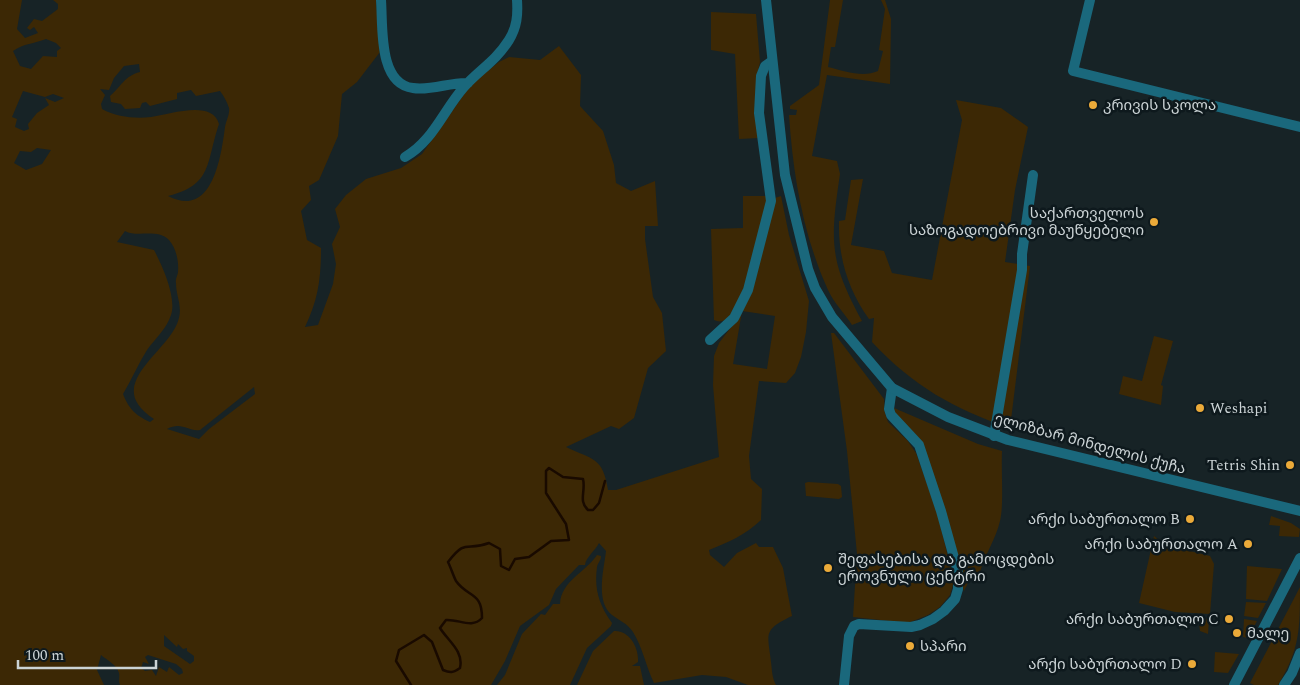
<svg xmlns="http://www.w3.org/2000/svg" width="1300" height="685" font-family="Spectral,'Noto Sans Georgian',serif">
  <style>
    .green { fill: #3c2805; fill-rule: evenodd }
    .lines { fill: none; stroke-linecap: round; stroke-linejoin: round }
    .stream { stroke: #190a00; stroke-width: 2.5 }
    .minor { stroke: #1a687c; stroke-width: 10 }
    .tertiary { stroke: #1a687c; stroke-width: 10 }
    .poi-dot { fill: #ebaa39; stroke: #0e191d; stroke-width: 2 }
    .labels { text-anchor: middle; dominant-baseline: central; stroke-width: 5; stroke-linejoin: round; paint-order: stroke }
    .poi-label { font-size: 15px; fill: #cbd3d5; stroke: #0e191d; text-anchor: end }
    .street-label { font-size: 15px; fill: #cbd3d5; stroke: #0e191d }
  </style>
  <rect width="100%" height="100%" fill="#172326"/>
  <!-- green -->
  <path class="green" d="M0,0H22L17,29L25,38L38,33L34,27L30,30L27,28L34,19L42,21L58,9V4L53,0H376L380,52L357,82L342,94L338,136L319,180L309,186L311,200L301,211L307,240L321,248C321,279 318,300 305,327L318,325L333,284L336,264L332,244L340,227L335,209L346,195L366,179L401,168L422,154L472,83L499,62L509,57L540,60L559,46L581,75L580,106L603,131L614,165L616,183L631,191L655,181L658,226H645V239L653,297L662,313L666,351L648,368L634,418L619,429L611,426L566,447C593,460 603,457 608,490H616L719,457L713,385L714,356L719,343L738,318L775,198L781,196L789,235L809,301L806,332L801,357L795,373L786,383L759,381L749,456L751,479L762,489L761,520C745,535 729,542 709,550L710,555L724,567L737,553L756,543L759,547H773L783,568L792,616C762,630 768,634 771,662C772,670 772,678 776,685H748L726,677L702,675L654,683C646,667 643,648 633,632C627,623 620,621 612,615C595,602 604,569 606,551L599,543C595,551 586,557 585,565H579L556,589L549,605L520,626L505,661L491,685H120C118,680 120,678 119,673C117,665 107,660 101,655L97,670L104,685H0ZM46,39L56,43L61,48L57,51V57L43,56L31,69L20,66L13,51C24,43 34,44 46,39ZM139,64L140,72C124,76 121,87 110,96L111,102L121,104L125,109L140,108L142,103L146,102L150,106L177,99V93L191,90L196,96L220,91C224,96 227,102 229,108C230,114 226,121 225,127C221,158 212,219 168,196C213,185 206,162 219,124C212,99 169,115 151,117C135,119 117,117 102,109L101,104L105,95L100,89L109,90L114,78L124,66ZM23,91L45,97L53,94L64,98L55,102L45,98L49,105L37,113L28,124L29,129L24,131L15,127L17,119L12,117ZM37,148L51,150L42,164L26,170L14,163L20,151L31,152ZM125,231C137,238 157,228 169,240C176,248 179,261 178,272C178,275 175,279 176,283C176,298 184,307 177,324C163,356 103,386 154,419L150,422C135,415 129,409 123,394C132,379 138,364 147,350C155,339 167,328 171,315C177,298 162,265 154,250L117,242ZM742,311L775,316L767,369L733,364ZM254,387L255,394L209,429L199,439L167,429C182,421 188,432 200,430ZM164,635L177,647L178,644L183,649L187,648V651L194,656V661L190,664L164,646ZM148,655L176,664L182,669L183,673L179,675L169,667L167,672L159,667L156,676L152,670L145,671L141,668L143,662L149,664L145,657Z
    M830,0H843L835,47H831L828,67C844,71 863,78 878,71L883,51L879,50L885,9L881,0H885L891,19L890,84L827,75L812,156L837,161L840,174C830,242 829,260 862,321L852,325C845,314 834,303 828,290C803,235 793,175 789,115H796L797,110L790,109V106L819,85Z
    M711,12L756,14L760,62L756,80L759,138L739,139L735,54L711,50Z
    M956,100L1001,108L1028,127L1015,190L1005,262L1030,266L1010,428C954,409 913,386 872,342L874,318L869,319C848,290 838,257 839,221L845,220L851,180L863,179L851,245L884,251L892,273L932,280L962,120Z
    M743,196H768C763,216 745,336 714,320L711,229L743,228Z
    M831,333H834L884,399L885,413L888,422L907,440L916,453L937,512L954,581L950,595L940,607L928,615L908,623L853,617L857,554L847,451Z
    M1154,336L1173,341L1161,385L1163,386L1161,405L1119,394L1123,376L1142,381Z
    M894,408L978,444L1002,451C1001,471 1004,505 1000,521C996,539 985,554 980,572L970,579L964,591L922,442L895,414Z
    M808,482L838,484L841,486L842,497L839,499L806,496L805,483Z
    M1271,516L1291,523L1300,529L1299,537L1279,536L1280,526L1269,525Z
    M1154,536L1165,545L1210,556L1214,564L1210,614L1175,612L1139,603Z
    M597,555L601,556C601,561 598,562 597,567C594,589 599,605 612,623L611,626L587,648L570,685H497L505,675L522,634L541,614L545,615L553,604H560C561,581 586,572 597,555Z
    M1247,566L1282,569L1267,601L1246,599Z
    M1300,587C1300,629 1300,649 1278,685H1254L1250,683Z
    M1246,602L1266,603L1258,618L1244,616Z
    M1185,617L1209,619L1208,634L1200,631L1199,623L1185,622Z
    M1244,619L1257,621L1248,638L1243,637Z
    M614,631C629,630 639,647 638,662L632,666H640L644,685H577L593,651Z
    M1215,652L1239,654L1228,673L1214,672Z"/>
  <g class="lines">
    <!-- stream -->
    <path class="stream" d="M411,685L396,661L399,650L424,635L432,642L443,670C450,673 453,673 460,668C464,651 448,641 440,628L446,620C459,619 472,629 482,618C482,591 468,598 456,581C453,575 451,568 448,562C467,537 466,552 489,543L500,549L501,566L509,570L515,559L529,557L551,541L569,540L566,524L546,493V471L549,468L563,477L583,479C586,491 578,501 588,510H593L599,503L605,481"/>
    <!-- minor -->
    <path class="minor" d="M381,0C383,26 378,84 413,88C431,91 450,82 468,83
      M1090,0L1073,71L1300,127
      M405,157C433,141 443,111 464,87C479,70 495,62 509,40C517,27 518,15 517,0
      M710,340L734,318L748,290L771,201L759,113L761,76L765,66L772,61
      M994,436L1022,270V254L1033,175
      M844,685L849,636L854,626L859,624L911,627L920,625L933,619L944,611L955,599L958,589V572L941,511L919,445L891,415L889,409L892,388
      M1284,685L1292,673L1300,653"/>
    <!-- tertiary -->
    <path class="tertiary" d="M766,0L785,175L808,269L815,288L832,317L892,388L948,417L1008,440L1300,511
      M1234,685L1300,558"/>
  </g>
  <!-- markers -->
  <g class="poi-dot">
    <circle cx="1093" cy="105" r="5"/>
    <circle cx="1154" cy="222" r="5"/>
    <circle cx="1200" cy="408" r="5"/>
    <circle cx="1290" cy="465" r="5"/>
    <circle cx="1190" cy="519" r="5"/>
    <circle cx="1248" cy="544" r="5"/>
    <circle cx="828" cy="568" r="5"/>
    <circle cx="1229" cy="619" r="5"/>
    <circle cx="1237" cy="633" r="5"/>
    <circle cx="910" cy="646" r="5"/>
    <circle cx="1192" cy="664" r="5"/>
  </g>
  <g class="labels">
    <!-- poi labels -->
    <g class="poi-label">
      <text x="1103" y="105" text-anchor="start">კრივის სკოლა</text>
      <text x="1144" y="213">საქართველოს<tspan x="1144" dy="17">საზოგადოებრივი მაუწყებელი</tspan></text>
      <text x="1210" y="408" text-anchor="start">Weshapi</text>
      <text x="1280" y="465">Tetris Shin</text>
      <text x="1180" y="519">არქი საბურთალო B</text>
      <text x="1238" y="544">არქი საბურთალო A</text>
      <text x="838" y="559" text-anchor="start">შეფასებისა და გამოცდების<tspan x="838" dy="17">ეროვნული ცენტრი</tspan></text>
      <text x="1219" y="619">არქი საბურთალო C</text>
      <text x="1247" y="633" text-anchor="start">მალე</text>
      <text x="920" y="646" text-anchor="start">სპარი</text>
      <text x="1182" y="664">არქი საბურთალო D</text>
    </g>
    <!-- street labels -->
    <g class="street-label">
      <text transform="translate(1090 444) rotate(15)">ელიზბარ მინდელის ქუჩა</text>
    </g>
  </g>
  <!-- scale -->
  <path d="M18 660v8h138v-8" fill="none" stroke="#cbd3d5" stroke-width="2.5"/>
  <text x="25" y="660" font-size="15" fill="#cbd3d5" stroke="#0e191d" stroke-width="4" paint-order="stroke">100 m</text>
</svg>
